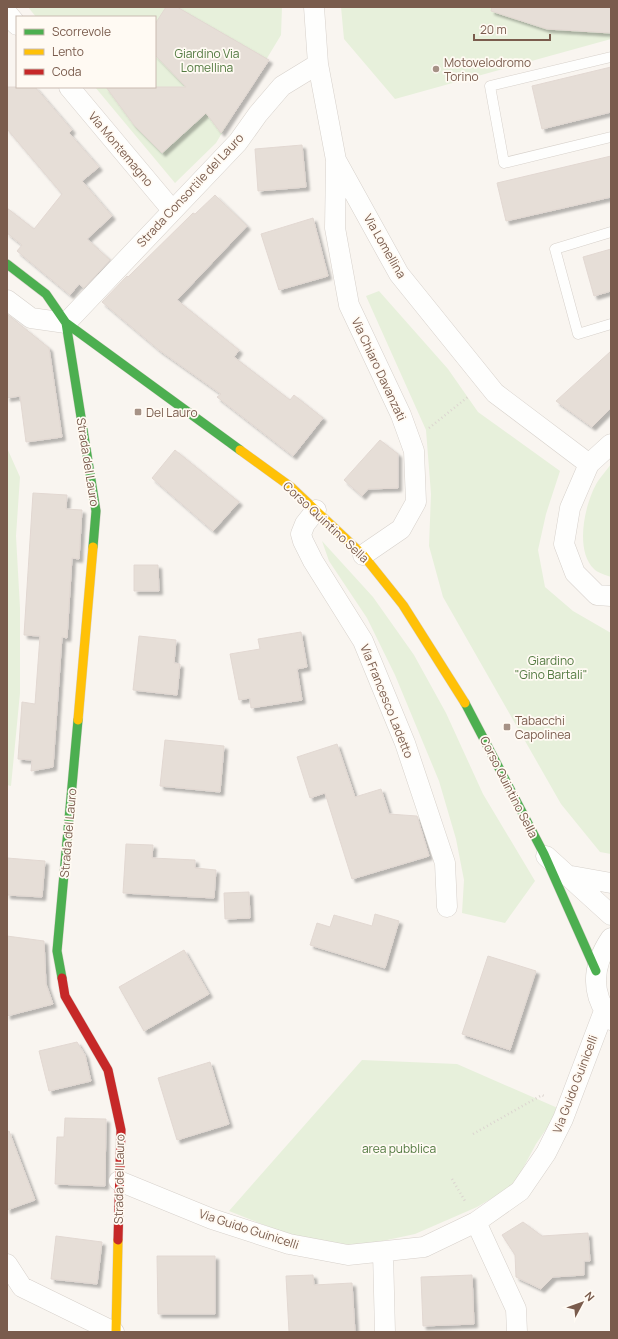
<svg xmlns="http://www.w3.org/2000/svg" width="618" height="1339" font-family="Manrope,sans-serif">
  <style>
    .green { fill: #e7f0db }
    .building { fill: #e6ded7; stroke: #e2d8d2; filter: url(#shadow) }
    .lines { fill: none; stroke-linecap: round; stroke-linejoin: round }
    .lane-casing { stroke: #d7d1cb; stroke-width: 11 }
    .street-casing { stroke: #d7d1cb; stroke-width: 21 }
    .fast-casing { stroke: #d9d2cb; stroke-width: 10 }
    .slow-casing { stroke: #d9d2cb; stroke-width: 10 }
    .jam-casing { stroke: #d9d2cb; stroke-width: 10 }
    .path { stroke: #dcd5d0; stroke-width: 2.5; stroke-dasharray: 1 3; stroke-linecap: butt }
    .lane { stroke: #fefefd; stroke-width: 10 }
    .street { stroke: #fefefd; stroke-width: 20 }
    .fast { stroke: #4caf50; stroke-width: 9 }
    .slow { stroke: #ffc107; stroke-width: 9 }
    .jam { stroke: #c62828; stroke-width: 9 }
    .poi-dot { fill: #a69286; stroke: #fffaf3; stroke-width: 1.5 }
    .labels { text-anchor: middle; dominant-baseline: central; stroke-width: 3.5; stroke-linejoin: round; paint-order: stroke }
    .park-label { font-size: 12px; fill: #537a41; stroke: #fffaf3 }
    .poi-label { font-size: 12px; fill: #7a5c4d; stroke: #fffaf3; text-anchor: start }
    .street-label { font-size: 12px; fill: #7a5c4d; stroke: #fffaf3 }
  </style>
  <defs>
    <filter id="shadow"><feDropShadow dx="3.5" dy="3.5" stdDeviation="1" flood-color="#0004"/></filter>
  </defs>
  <rect width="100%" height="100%" fill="#f9f5f0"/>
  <!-- green -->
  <path class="green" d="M28,7H282L281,35L216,143L175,183L95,87H155V17H36Z
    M341,7H611V39L395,99L344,39Z
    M379,291L448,369L478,412L560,471L546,514L538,550L545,587L573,611L611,633V854L600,852L561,804L443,597L429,546L431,494L426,430L366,296Z
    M7,448L20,477L16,536L20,608V693L11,786L7,785Z
    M611,464V577C606,575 598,573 594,569C574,550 585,502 598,481C602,475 607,470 611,464Z
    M322,541L373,597L414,655L446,713L483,794L535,881L505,923L462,913L464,880L456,839L439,781L395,675L367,618L329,561Z
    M362,1060L457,1064L560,1109L536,1144L514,1185L477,1207L415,1234L345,1249L292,1236L229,1211Z"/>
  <!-- building -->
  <path class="building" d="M166,7H177L269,60L221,133L206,113L162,153L134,125L106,87H186L155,55V24Z
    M492,7H611V33L547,29L491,11Z
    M611,67V112L542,129L532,86Z
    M7,87H35L72,130L69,133L99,167L82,181L112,216L87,239L110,260L84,288L79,284L70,295L17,251L22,245L7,233V208L34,229L62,194L7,129Z
    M302,145L306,187L258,191L255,149Z
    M611,156V197L506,221L497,183Z
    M215,195L247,226L177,300L239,350L234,357L290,400L294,395L323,418L293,456L217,397L221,394L159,350L102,302L127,276L128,277L193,213L195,214Z
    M313,218L328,276L279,290L261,234Z
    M611,249V291L594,296L583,257Z
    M7,314L49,348L62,437L26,442L20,396L7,398Z
    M611,351V408L592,427L556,401Z
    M380,440L398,454V488L368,489L362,496L344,480Z
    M175,450L239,502L213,531L152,478Z
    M33,493L67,495L66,509L82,510L79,559L72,558L67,638L62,637L53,767L31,771L32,760L18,759L22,702L35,704L40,636L24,635Z
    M134,565H158L159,591H134Z
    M301,632L307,667L297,669L302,700L251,708L250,698L239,700L230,654L260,649L258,639Z
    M139,636L176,640L174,663L180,664L177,695L133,690Z
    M165,740L224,746L220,792L160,786Z
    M337,744L355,797L381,789L389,814L417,816L429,856L352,879L325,793L310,798L297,757Z
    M126,844L153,845L152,858L195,860V868L216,870L214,898L123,893Z
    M7,858L45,861L42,897L7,895Z
    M249,892L250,918L225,919L224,893Z
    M375,914L399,921L385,968L310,945L317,923L330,927L334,915L372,926Z
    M7,936L44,941L46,984L53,1004L7,1016Z
    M184,950L209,994L144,1031L119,987Z
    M488,956L536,971L510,1050L462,1034Z
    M77,1042L85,1055L91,1081L49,1091L39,1051Z
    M210,1062L229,1124L177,1140L158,1078Z
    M65,1118L106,1119L105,1186L55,1184L57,1137H64Z
    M9,1131L35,1200L7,1210V1132Z
    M523,1222L542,1236L588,1233L590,1261H584V1275L553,1277L541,1289L516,1277L515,1255L502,1235Z
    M56,1236L102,1242L97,1284L51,1279Z
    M157,1256H215V1314H158Z
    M313,1275L314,1285L352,1283L355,1332H289L286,1276Z
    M472,1275L474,1324L423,1326L421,1277Z"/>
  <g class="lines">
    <!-- lane casing -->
    <g class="lane-casing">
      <path id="lane" d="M611,57L490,86L504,163L611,137
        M611,232L555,249L578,334L611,324"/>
    </g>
    <!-- street casing -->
    <g class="street-casing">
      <path id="street" d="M314,7L318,64L336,160L399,274L495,393L589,464
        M7,13L17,25
        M69,87L172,210
        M336,162L335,228L349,305L401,415L414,451L416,502L401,529L363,555
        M7,300L31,318L66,323L238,142L258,114L282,86L318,64
        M611,444L589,464L570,508L564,544L575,573L597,595L611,596
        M316,510L305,524L301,534L303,541L313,561L363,641L405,743L445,863L447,907
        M546,856L611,915
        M566,875L611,883
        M611,938C592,966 590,993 611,1020
        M119,1181L212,1219L289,1244L348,1255L424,1247L476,1222L520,1191L546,1153L563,1119L604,1011
        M476,1222L516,1309L517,1332
        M383,1252L385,1332
        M7,1264L22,1287L114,1332"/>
    </g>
    <!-- fast casing -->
    <g class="fast-casing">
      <path id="fast" d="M7,264L46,294L66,323L240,450
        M66,323L96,511L93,547
        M465,703L544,854L596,971
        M62,978L57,951L78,720"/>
    </g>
    <!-- slow casing -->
    <g class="slow-casing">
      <path id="slow" d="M240,450L291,487L363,555L403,605L465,703
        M78,720L93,547
        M116,1332L118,1240"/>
    </g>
    <!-- jam casing -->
    <g class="jam-casing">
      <path id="jam" d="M62,978L65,996L108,1070L121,1130L118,1240"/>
    </g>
    <!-- path -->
    <path class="path" d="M429,428L469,396
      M473,1134L542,1095L546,1097
      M406,1153L418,1146
      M452,1179L465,1201"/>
    <!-- lane -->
    <use href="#lane" class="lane"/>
    <!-- street -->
    <use href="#street" class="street"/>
    <!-- fast -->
    <use href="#fast" class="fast"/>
    <!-- slow -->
    <use href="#slow" class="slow"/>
    <!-- jam -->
    <use href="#jam" class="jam"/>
  </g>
  <!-- markers -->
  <g class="poi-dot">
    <circle cx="436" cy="69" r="4"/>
    <rect x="134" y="408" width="8" height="8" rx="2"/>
    <rect x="503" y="723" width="8" height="8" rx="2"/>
  </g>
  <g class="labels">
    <!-- park labels -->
    <g class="park-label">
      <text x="207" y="53">Giardino Via<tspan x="207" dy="14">Lomellina</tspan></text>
      <text x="551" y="660">Giardino<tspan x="551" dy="14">"Gino Bartali"</tspan></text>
      <text x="399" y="1148">area pubblica</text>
    </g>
    <!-- poi labels -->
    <g class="poi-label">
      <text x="444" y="62">Motovelodromo<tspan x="444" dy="14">Torino</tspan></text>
      <text x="146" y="412">Del Lauro</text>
      <text x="515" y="720">Tabacchi<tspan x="515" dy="14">Capolinea</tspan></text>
    </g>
    <!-- street labels -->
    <g class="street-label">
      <text transform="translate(121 149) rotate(50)">Via Montemagno</text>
      <text transform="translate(190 190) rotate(-47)">Strada Consortile del Lauro</text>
      <text transform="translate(385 246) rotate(60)">Via Lomellina</text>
      <text transform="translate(379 369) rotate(65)">Via Chiaro Davanzati</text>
      <text transform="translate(88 462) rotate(81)">Strada del Lauro</text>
      <text transform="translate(326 522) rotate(43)">Corso Quintino Sella</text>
      <text transform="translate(387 701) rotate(68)">Via Francesco Ladetto</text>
      <text transform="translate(509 787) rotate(63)">Corso Quintino Sella</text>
      <text transform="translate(68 833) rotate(-85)">Strada del Lauro</text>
      <text transform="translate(575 1084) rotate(-69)">Via Guido Guinicelli</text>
      <text transform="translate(119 1179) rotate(-89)">Strada del Lauro</text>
      <text transform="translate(249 1229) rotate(18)">Via Guido Guinicelli</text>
    </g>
  </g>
  <!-- border -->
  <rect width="618" height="1339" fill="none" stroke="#7a5c4d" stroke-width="16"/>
  <!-- legend -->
  <rect x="16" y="16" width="140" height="72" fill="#fffaf3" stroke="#cabbb1"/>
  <rect x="24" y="29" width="20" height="6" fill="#4caf50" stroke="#cabbb1"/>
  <text x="52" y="36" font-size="12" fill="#7a5c4d">Scorrevole</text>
  <rect x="24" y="49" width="20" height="6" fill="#ffc107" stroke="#cabbb1"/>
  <text x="52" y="56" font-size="12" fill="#7a5c4d">Lento</text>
  <rect x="24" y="69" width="20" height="6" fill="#c62828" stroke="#cabbb1"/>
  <text x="52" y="76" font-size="12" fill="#7a5c4d">Coda</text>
  <!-- north arrow -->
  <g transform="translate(582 1303) rotate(49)" stroke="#fffaf3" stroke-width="3" paint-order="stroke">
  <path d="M0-3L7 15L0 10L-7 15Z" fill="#7a5c4d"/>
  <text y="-6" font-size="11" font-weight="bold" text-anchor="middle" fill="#7a5c4d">N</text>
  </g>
  <!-- scale -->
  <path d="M474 34v6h76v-6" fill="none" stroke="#7a5c4d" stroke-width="2"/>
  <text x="480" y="34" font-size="12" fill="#7a5c4d" stroke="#fffaf3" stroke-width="3" paint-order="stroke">20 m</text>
</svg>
